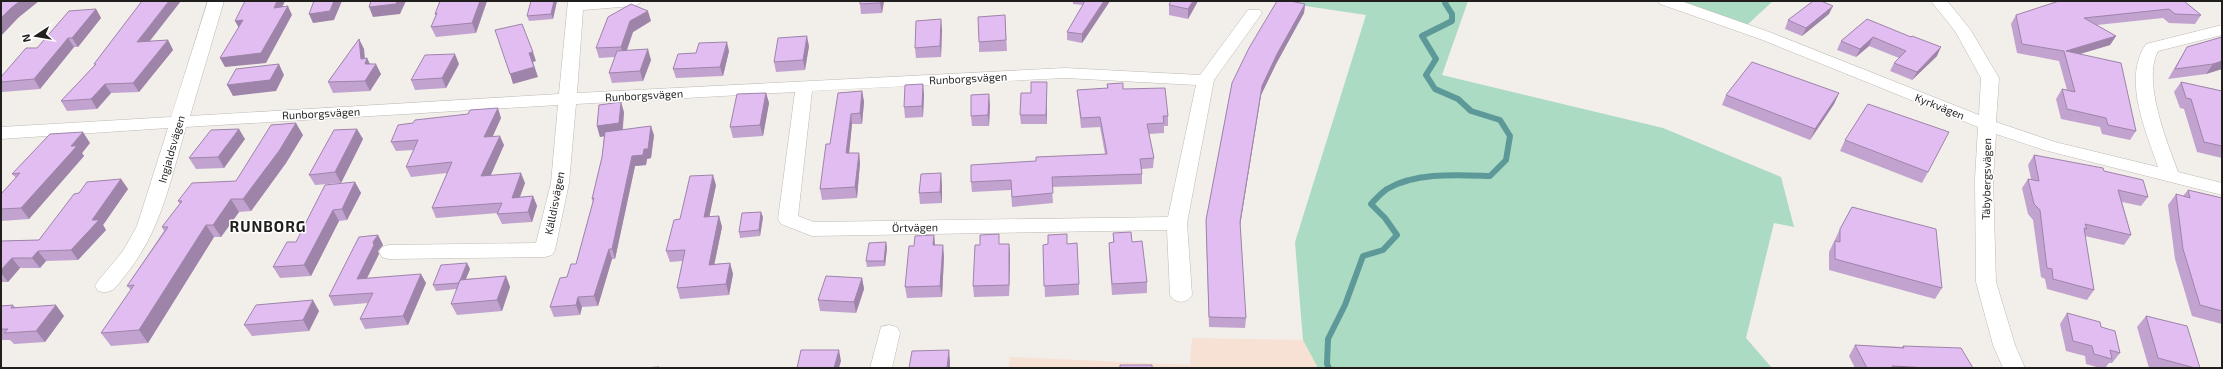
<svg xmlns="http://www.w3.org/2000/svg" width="2223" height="369" font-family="'Exo 2',sans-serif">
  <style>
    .education { fill: #f7e0d4 }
    .green { fill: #abdbc3 }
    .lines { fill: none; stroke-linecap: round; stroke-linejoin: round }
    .stream { stroke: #5e9999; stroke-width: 6 }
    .street-casing { stroke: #bebab4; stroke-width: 1 }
    .street { fill: #fff; fill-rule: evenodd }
    .wall { fill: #c2a3d0 }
    .shaded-wall { fill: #9e84a9 }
    .building { fill: #e2bdf2; stroke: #9e84a9 }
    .labels { text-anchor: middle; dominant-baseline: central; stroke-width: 3; stroke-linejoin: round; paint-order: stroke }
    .street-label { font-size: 11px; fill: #201f1d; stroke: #fff }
    .district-label { font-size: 15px; font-weight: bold; letter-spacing: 1px; fill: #201f1d; stroke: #fff }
  </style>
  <rect width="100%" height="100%" fill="#f2eee9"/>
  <!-- education -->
  <path class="education" d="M1192,338L1303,340L1318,368H1009L1010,357L1190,365Z"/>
  <!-- green -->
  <path class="green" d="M1272,1H1468L1442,75L1663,128L1781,177L1794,227L1774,223L1746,338L1772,368H1318L1303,340L1295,242L1366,15Z
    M1679,1H1773L1747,25Z"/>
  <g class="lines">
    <!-- stream -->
    <path class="stream" d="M1329,368L1327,364L1328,339L1345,305L1363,256L1383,250L1397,235L1385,218L1371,204C1376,199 1381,193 1387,189C1416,172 1458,175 1490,176L1506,160L1510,136L1500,120L1471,111L1458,99L1435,89L1426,75L1436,59L1422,36L1452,21V14L1445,3L1446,1"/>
    <!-- street casing -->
    <g class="street-casing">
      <path id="street" d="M208,1H224L190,116L559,94L568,1H641L639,4L633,6L583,10L577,93L1065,68L1200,75L1248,10H1260L1262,13L1214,80L1187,223L1192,295L1188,300L1181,302L1174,300L1170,295L1167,230L812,236L781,224L778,219L795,92L576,104L569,183L555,250L552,255L545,257L389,259L382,257L379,252L382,247L389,245L536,243L551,183L558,105L186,127C170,182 161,232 124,277C116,287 112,295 98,291L95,286L98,281L123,251L137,226L168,128L1,139V127L171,117ZM1065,78L1196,85L1168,217L814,222L798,216L812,91Z
        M1658,1H1681L1772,33L1979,115L1981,78L1955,31L1931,1H1947L1970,29L1999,78L1996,122L2055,142L2158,167C2146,131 2122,79 2146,44L2222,25V35L2158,51C2142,82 2167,141 2178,172L2222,183V195L2044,150L1996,134L1993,179L1996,282L2015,345L2025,368H2003L1993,345L1976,282L1975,179L1978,127L1760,39L1660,4Z
        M889,325L897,327L900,333L892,368H870L881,327Z"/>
    </g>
    <!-- street -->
    <use href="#street" class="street"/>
  </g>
  <!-- wall -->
  <path class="wall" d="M440,1H487L476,33L436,37L431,27L436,16L435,14Z
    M531,1H557L553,19L529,21L527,16Z
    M860,1H884L882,13L861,14L860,4Z
    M1073,1H1110L1082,43L1067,40V32L1083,5L1073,4Z
    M1171,1H1198L1188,19L1169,15V5Z
    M2184,1L2201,15L2195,24L2169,23L2163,18L2097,25L2116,36L2110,45L2080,54L2136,131L2130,140L2102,134L2100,127L2061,119L2056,99L2062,89L2067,90L2059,61L2017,53L2011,24L2016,15Z
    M1305,4L1304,13L1276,64L1261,95L1240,225L1246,318L1245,328L1209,327L1206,230V220L1232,83Z
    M96,9L101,18L78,47H74L40,89L2,92L1,91V77L37,48Z
    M1829,14L1802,36L1785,29L1788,20Z
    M1005,15L1007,51L979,52V42Z
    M1867,19L1937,56L1912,80L1890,71L1894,63L1899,58L1869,46L1856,57L1837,50L1841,41Z
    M651,21L633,32L627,51L651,60L643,81L612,83L609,73L615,57L599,58L596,48Z
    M942,29L941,57L916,58L915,48Z
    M359,39L364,49L365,59L367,58L370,64L381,74L370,91L333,93L328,82Z
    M168,40L173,50L139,92L111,93L97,109L67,111L61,101L95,65L94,64L150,41Z
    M809,46L805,70L776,72L774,62Z
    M2187,47L2222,69L2206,74L2168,79L2181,57Z
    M729,51L723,76L676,78L673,69Z
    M459,64L446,88L415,90L411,80Z
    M2181,82L2222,91V158L2197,152L2184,109L2180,108L2174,92Z
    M1107,84L1123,89L1168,116V126H1164V133L1149,134L1154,158L1153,168L1142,169V184L1052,187L1053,203L1012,207L1011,190L972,192L971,182L1036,161L1105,154L1100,127L1081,128L1078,99L1077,90L1107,88Z
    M862,91L864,102L862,124H852L849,153H859L860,163L857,198L822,200L820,189L830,144Z
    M1047,91V124H1021L1020,115Z
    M766,93L769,103L763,136L733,138L730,127Z
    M1839,93L1834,104L1810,140L1722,105L1726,95Z
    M924,94L923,117L905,118L904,107Z
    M990,105L989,126H972L971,116Z
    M624,112L623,129L654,135L651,158L647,159L646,165L635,166L615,259H612L598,306L582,307L580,315L554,317L550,307L567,277L576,264L593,202L592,199L602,157L604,136L600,137L597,126Z
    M501,118L493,136L504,145L490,176L525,183L519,197L533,196L537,206L532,222L502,224L497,214L498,213L436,218L432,208L447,173L411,177L406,167L414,150L396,151L391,142Z
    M303,135L286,163L251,211L239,212L221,237H214L148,343L111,346L101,333L131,290L127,286L164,231L162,227L180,204L178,201L236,181Z
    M245,139L224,168L196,169L189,158Z
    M363,139L341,183L315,185L309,175Z
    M1845,140L1928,172L1922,183L1840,151Z
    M90,143L82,153L84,156L29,219L1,221V194L16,178L12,174Z
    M2034,155L2104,171L2148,197L2141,206L2122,202L2131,235L2124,245L2085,236L2094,290L2087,300L2047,289L2045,279L2041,277L2033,220L2028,214L2022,188L2028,179H2031L2028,165Z
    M121,179L128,189L103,225L106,230L78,260L46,261L40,268H20L8,282H1V241L39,240L79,193Z
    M355,182L361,193L347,220L339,221L311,276L280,278L273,267L296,242Z
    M942,184V203L920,204L919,193Z
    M716,185L709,217L719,216L722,227L714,264L730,263L733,274L729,295L680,299L677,288L683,261L670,262L666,251L680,219Z
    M2188,190L2222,198V324L2192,316L2175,259L2168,205L2176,194L2183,196Z
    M763,217L760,236L740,238L739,232Z
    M1840,229L1942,288L1935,299L1829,270V252Z
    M1113,233L1132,242L1147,282V293L1112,295L1109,254V243L1113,242Z
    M378,235L383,245L378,251L379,254L367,278L426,283L408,325L365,329L360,319L368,303L334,306L329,296Z
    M934,235L935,245L944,256L942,297L907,298L905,287L914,246Z
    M886,242L887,248L885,266L867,267L866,261Z
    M1000,244H1009L1010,255L1009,296L974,297L973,286Z
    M1067,244L1079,284V295L1045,297L1043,245Z
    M467,263L470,269L466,279L506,276L510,287L502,311L457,315L451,304L457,289L436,291L433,285Z
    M862,278L864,289L856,313L820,311L818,300Z
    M13,305L15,307L64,316L45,342L14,344L10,340H1V306Z
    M319,311L309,331L252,336L244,325Z
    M2067,313L2101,327L2120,353L2112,363H2109L2105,368H2100L2086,364L2085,356L2066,351L2060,324Z
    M2146,316L2200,368H2149L2137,327Z
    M1855,345L1902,347L1903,346L1973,368H1855L1849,356Z"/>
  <!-- shaded-wall -->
  <path class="shaded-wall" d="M20,1H39L18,18L1,36V18L11,8Z
    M169,1H181L142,51L137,42Z
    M277,1H285L278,17L274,8Z
    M334,1H342L334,20L313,23L309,14Z
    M397,1H406L400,14L373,17L369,7Z
    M480,1H487L476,33L472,23Z
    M554,1H557L553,19L551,14Z
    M881,1H884L882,13L880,3Z
    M1104,1H1110L1082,43V34Z
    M1193,1H1198L1188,19V9Z
    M1305,4L1304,13L1276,64L1261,95L1239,232L1240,222L1262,86L1277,54Z
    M288,6L292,15L266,63L225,67L220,58Z
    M1833,6L1829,14L1802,36L1806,28Z
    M96,9L101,18L78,47L72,38Z
    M648,11L651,21L633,32L624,57L621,47L630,21Z
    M941,19L942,29L941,57L940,46Z
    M243,20L240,30L235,21Z
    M807,36L809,46L805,70L803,60Z
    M2116,36L2110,45L2066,58V51Z
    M1873,37L1869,46L1856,57L1860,49Z
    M68,38L74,47L40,89L34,79Z
    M359,39L364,49L365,69L361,59Z
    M168,40L173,50L139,92L133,83Z
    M727,42L729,51L723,76L720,67Z
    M1941,47L1937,56L1912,80L1917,72Z
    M648,49L651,60L643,81L640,71Z
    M533,52L536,61L533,62L538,77L513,84L510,74L529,53Z
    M455,54L459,64L446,88L442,78Z
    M367,58L372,69L376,64L381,74L370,91L365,81V64Z
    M2222,61V69L2206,74L2213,64Z
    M279,64L284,75L276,91L233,96L227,85Z
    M1047,82V124L1046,115Z
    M105,84L111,93L97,109L91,99Z
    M923,84L924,94L923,117L922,106Z
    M862,91L864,102L862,124L860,113Z
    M766,93L769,103L763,136L760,125Z
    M1839,93L1834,104L1810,140L1815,129Z
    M989,94L990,105L989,126L988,115Z
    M621,102L624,112L622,133L600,137L597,126Z
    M498,108L501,118L488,146L484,137Z
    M851,114L852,124L848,164L846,153Z
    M296,123L303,135L286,163L251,211L243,199Z
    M651,126L654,135L651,158L647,159L646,165L635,166L615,259L612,249L632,156L644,149Z
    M239,129L245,139L224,168L218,157Z
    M357,129L363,139L341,183L335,172Z
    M83,132L90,143L82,153L84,156L29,219L21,208L71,146Z
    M500,136L504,145L486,186L481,176Z
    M859,153L860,163L857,198L855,187Z
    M521,173L525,183L516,208L512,198Z
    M941,173L942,184V203L940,192Z
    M713,175L716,185L707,228L704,217Z
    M121,179L128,189L103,225L106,230L78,260L71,250Z
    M355,182L361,193L347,220L342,209Z
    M533,196L537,206L532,222L528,212Z
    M231,199L239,212L221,237L213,225Z
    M333,210L339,221L311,276L304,265Z
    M761,212L763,217L760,236L759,230Z
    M719,216L722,227L712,276L709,265Z
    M206,225L214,237L148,343L139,330Z
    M378,235L383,245L378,251L379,254L362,288L357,279L373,242Z
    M934,235L935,246L933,245Z
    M886,242L887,248L885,266L884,261Z
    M1009,244L1010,255L1009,296Z
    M943,245L944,256L942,297L940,286Z
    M609,249L612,259L598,306L594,296Z
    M38,251L46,261L40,268L32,258Z
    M12,258L20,268L8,282L1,273V270Z
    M467,263L470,269L462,288L459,283Z
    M730,263L733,274L729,295L726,284Z
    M421,274L426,283L408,325L403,316Z
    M506,276L510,287L502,311L497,300Z
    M862,278L864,289L856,313L854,302Z
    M578,297L582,307L580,315L576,305Z
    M313,300L319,311L309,331L303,320Z
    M56,305L64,316L45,342L36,331Z
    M839,350L841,361L839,368H834Z
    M949,350L950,361V368H947Z"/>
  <!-- building -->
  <path class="building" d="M1,1H20L11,8L1,18Z
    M142,1H169L137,42L168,40L133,83L105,84L91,99L61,101L96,64H94Z
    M245,1H277L274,8L288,6L261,53L220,58L243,20L235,21Z
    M314,1H334L330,11L309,14Z
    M371,1H397L396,4L369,7Z
    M440,1H480L472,23L431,27L437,13L435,14Z
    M531,1H554L551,14L527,16Z
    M860,1H881L880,3L860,4Z
    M1085,1H1104L1082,34L1067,32Z
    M1171,1H1193L1188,9L1169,5Z
    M1277,1H1290L1305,4L1277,54L1262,86L1240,222L1246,318L1209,317L1206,220L1232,83L1249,48Z
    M1813,1H1821L1833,6L1806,28L1788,20Z
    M2059,1H2184L2201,15L2175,14L2169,9L2084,18L2116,36L2066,51L2121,63L2136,131L2108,125L2106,118L2067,109L2062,89L2075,92L2064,51L2022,44L2016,15Z
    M631,4L648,11L630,21L621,47L596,48L608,17Z
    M96,9L72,38H68L34,79L1,82V77L26,48H37L69,11Z
    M1005,15L1006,40L979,42L978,17Z
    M941,19L940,46L915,48L916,21Z
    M1867,19L1911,37L1912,36L1941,47L1917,72L1894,63L1906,51L1873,37L1860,49L1841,41Z
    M522,24L533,52L529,53L534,67L510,74L495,30Z
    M807,36L803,60L774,62L778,38Z
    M2222,37V61L2213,64L2175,69L2187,47Z
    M359,39L361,59L367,58L365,64H376L365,81L328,82Z
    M727,42L720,67L673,69L678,54L696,53L699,43Z
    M648,49L640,71L609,73L617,51Z
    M455,54L442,78L411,80L425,55Z
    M1752,62L1839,93L1815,129L1726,95Z
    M279,64L270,80L227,85L236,69Z
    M1031,82H1047L1046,115H1020L1021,93H1031Z
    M2181,82L2222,91V146L2204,142L2191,99L2186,98Z
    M1123,83V89L1165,88L1168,116H1163L1164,123L1147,124L1154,158L1140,159L1142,174L1052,177L1053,193L1012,197L1011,180L971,182V165L1036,161V157L1107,154L1100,117L1081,118L1077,90L1108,88L1107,84Z
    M923,84L922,106L904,107L905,85Z
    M862,91L860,113L851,114L846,153H859L855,187L820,189L826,144H830L838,93Z
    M766,93L760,125L730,127L737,94Z
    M989,94L988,115L971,116V95Z
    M621,102L619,123L597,126L599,105Z
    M1868,104L1949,132L1928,172L1845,140Z
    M498,108L484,137L500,136L481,176L521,173L512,198L533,196L528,212L497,214L502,203L432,208L452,162L406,167L418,140L391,142L398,125L413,123L415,120L468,114L470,110Z
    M296,123L279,151L243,199H231L213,225H206L139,330L101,333L134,285L127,286L168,227H162L182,201H178L192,183L236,181L271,125Z
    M651,126L648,149H644L643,155L632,156L612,249H609L594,296L578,297L576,305L550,307L560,278L567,277L571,264H576L594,198L592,199L602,157L605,132Z
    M239,129L218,157L189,158L211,130Z
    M357,129L335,172L309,175L334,130Z
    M83,132L71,146H77L21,208L1,209V194L20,173L12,174L50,134Z
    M2034,155L2103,168L2104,171L2143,180L2148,197L2118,190L2131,235L2085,224L2087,229L2084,228L2094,290L2053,279L2052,269L2047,268L2040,210L2034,204L2028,179L2039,181Z
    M941,173L940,192L919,193L921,174Z
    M713,175L704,217L719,216L709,265L730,263L726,284L677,288L685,250L666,251L674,220L680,219L690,176Z
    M121,179L92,220H99L71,250L38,251L32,258H12L1,270V241L39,240L74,194L79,193L87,182Z
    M355,182L342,209L333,210L304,265L273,267L287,242H296L325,185Z
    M2188,190L2222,198V311L2200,305L2183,249L2176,194L2190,198Z
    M1852,207L1936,229L1942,288L1835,259V241L1840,242V229Z
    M761,212L759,230L739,232L742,213Z
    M1131,232L1132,242L1142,241L1147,282L1112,284L1109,243L1114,242L1113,233Z
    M999,234V244H1009V285L973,286L975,245H980V235Z
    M1067,234V244L1077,243L1079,284L1044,286L1043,245L1048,244V235Z
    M378,235L373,242L374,245L357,279L421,274L403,316L360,319L373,293L329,296L359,237Z
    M934,235L933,245H943L940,286L905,287L909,246H914L915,236Z
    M886,242L884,261H866L869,243Z
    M467,263L459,283L433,285L441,265Z
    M506,276L497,300L451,304L460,280Z
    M826,276L862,278L854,302L818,300Z
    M313,300L303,320L244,325L256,305Z
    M13,305L11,308L56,305L36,331L4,333L8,329H1V306Z
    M2067,313L2100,322L2101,327L2115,331L2120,353L2110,350L2112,359L2094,354L2092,346L2073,341Z
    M2146,316L2187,326L2200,368H2195L2158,358Z
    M1855,345L1904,348L1903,346L1961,348L1973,368H1929L1892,366L1893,368H1867Z
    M801,350H839L834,368H797Z
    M949,350L947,368H909L912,351Z
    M1120,365H1152V368H1120Z
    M659,367V368H643Z"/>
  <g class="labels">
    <!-- street labels -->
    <g class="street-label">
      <text transform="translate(968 78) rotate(-3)">Runborgsvägen</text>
      <text transform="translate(644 95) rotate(-3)">Runborgsvägen</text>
      <text transform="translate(1940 106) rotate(22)">Kyrkvägen</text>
      <text transform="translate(321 113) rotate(-3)">Runborgsvägen</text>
      <text transform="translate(171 149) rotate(-74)">Ingjaldsvägen</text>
      <text transform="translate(1986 179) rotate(-89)">Täbybergsvägen</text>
      <text transform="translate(554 203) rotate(-79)">Källdisvägen</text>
      <text transform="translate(915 227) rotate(-1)">Örtvägen</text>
    </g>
    <!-- district labels -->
    <g class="district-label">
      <text x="268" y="226">RUNBORG</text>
    </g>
  </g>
  <!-- border -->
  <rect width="2223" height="369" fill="none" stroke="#201f1d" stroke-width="4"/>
  <!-- north arrow -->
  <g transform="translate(36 36) rotate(258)" stroke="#ffffff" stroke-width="3" paint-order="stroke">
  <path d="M0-3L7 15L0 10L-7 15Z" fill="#201f1d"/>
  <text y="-6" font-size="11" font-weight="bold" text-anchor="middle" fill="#201f1d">N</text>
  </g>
</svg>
